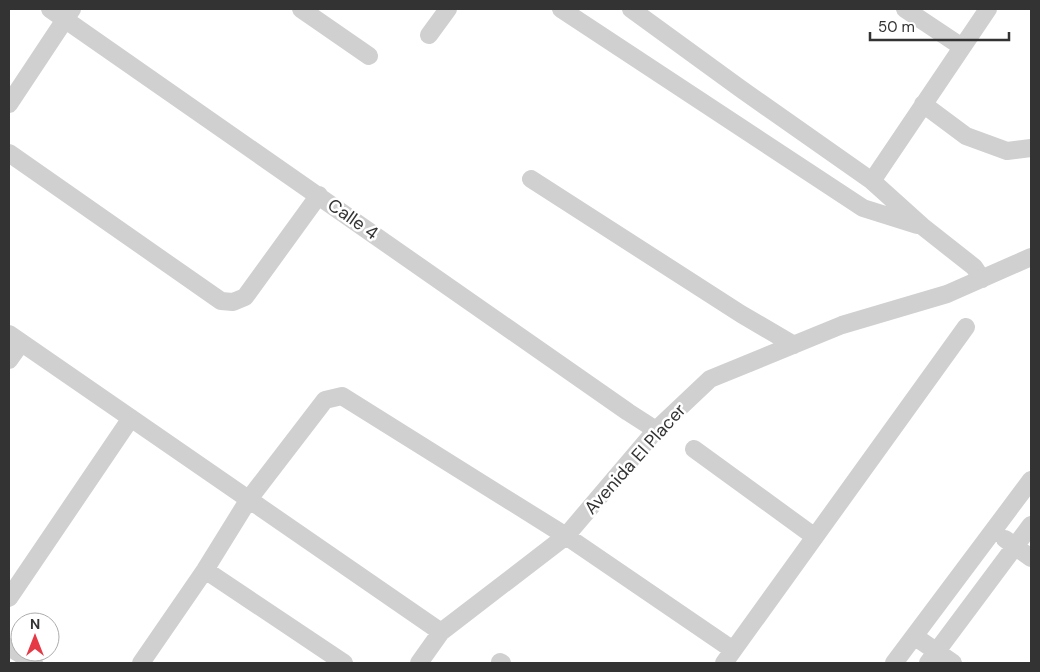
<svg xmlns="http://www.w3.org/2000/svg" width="1040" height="672" font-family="'DM Sans',sans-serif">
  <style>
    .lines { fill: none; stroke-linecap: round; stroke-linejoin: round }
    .minor { stroke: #d0d0d0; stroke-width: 18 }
    .labels { text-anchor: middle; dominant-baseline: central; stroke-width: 5; stroke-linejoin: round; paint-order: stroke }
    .street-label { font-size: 18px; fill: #333; stroke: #fff }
  </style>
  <rect width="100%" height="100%" fill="#fff"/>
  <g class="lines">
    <!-- minor -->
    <path class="minor" d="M50,9L628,412L656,430
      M301,9L369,56
      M561,9L863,208L917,225
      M631,9L741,89L872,181L922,226L974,267L982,279
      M905,9L962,47
      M429,35L448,9
      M9,104L72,9
      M923,104L966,136L1007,151L1031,148
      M9,153L221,301L233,302L245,297L319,195
      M531,179L741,314L794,345
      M872,181L988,9
      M9,334L441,632
      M9,360L21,343
      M694,449L815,537
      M1005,539L1031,558
      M205,570L344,663
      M9,598L131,418
      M914,636L953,663
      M9,647L34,663
      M500,662L502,663
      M141,663L205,570L249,499L325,400L342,396L566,536L733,650
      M419,663L441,632L566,536L656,430L710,379L842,325L947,294L1031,257
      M724,663L966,327
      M894,663L1031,480
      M928,663L1031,525"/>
  </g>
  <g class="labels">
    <!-- street labels -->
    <g class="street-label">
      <text transform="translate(353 219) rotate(35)">Calle 4</text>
      <text transform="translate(635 459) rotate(-48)">Avenida El Placer</text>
    </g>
  </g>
  <!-- border -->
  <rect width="1040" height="672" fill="none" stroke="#333333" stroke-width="20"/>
  <!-- north arrow -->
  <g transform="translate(35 637)"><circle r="24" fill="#ffffff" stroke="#adadad"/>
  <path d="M0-4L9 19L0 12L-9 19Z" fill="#e63946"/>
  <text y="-8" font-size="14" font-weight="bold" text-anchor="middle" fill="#333333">N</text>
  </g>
  <!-- scale -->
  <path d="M870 32v8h139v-8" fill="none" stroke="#333333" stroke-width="2.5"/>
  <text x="878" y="32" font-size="15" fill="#333333" stroke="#ffffff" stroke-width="4" paint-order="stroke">50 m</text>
</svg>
